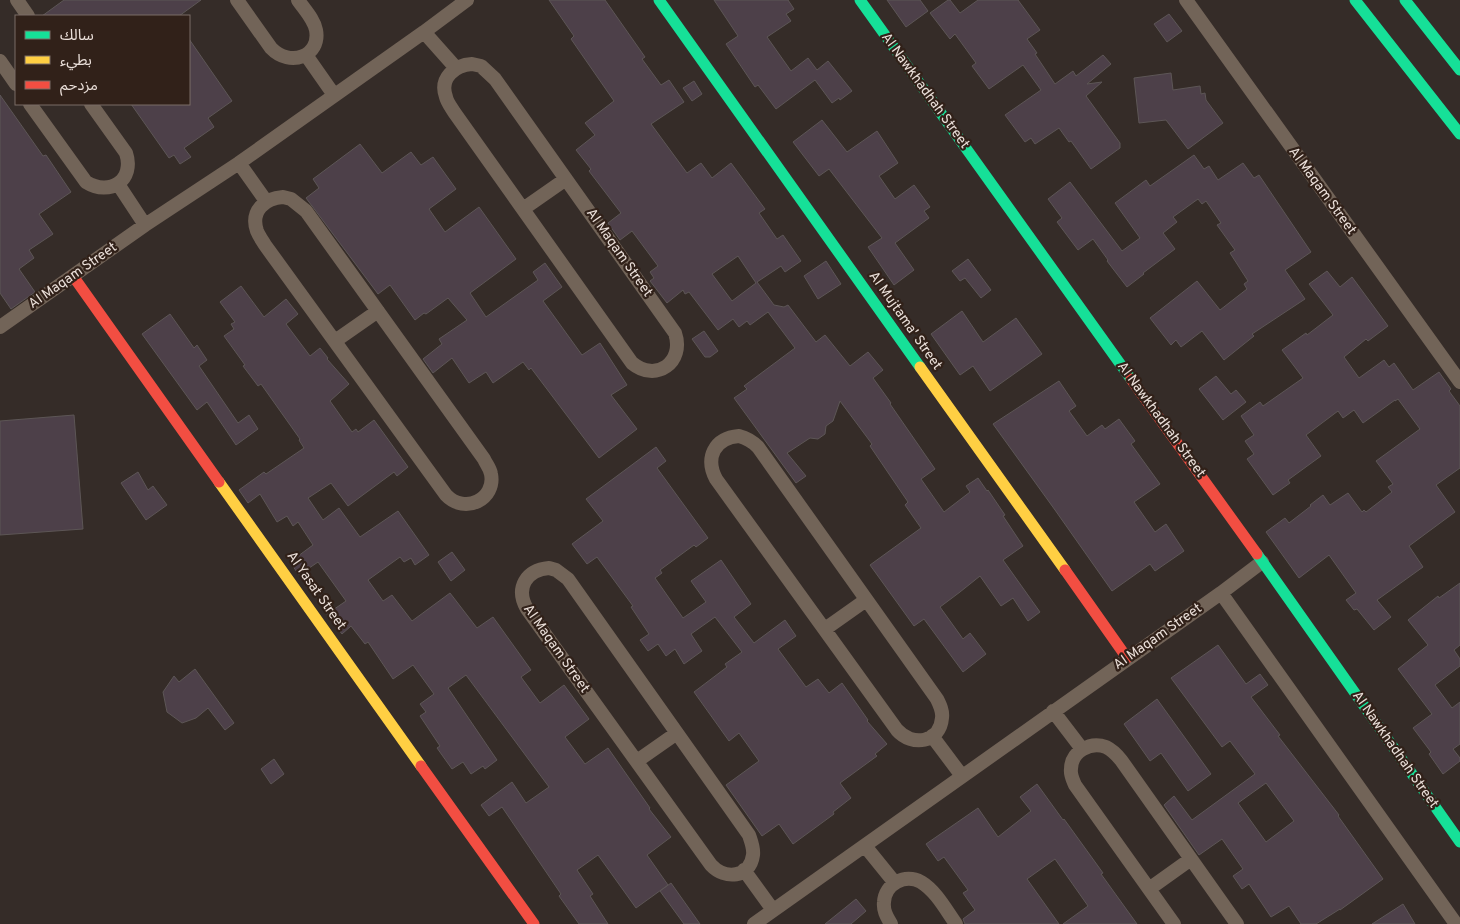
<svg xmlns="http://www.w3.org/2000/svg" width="1460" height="924" font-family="Overpass,'Noto Sans Arabic',sans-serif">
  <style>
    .building { fill: #4d4049; stroke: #5d5656; fill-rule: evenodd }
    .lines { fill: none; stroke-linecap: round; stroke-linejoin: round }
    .street { stroke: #726458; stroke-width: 14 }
    .fast { stroke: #16e098; stroke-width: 11 }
    .slow { stroke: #ffcf43; stroke-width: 11 }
    .jam { stroke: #f24e42; stroke-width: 11 }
    .labels { text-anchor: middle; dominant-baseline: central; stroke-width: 4.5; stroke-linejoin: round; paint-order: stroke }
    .street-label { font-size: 14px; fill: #eadfd9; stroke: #312119 }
  </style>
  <rect width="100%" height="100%" fill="#352c28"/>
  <!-- building -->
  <path class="building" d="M64,0H201L179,16H42Z
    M549,0H605L645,57L642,59L661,85L669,80L684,102L651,124L687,173L701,163L712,178L731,163L765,209L759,213L777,239L783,235L801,261L785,272L781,266L757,282L774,305L784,307L788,305L816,342L825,335L850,366L868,352L883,370L873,378L891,403L890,404L935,469L921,479L944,512L970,492L966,486L978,478L987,491L988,490L1005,515L1003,516L1023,546L1003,560L1040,612L1028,621L1013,598L1001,606L980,576L960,592L940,607L963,639L970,633L986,654L963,672L924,619L914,626L870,565L921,528L905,505L908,502L870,446L872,444L840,401L833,421L826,426L825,434L818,439L810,438L787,453L806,476L796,483L734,398L747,389L744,386L795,348L768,312L750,325L747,321L739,327L733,319L718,330L689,292L685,294L683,290L667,303L650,281L654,278L650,272L658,266L632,231L620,240L608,223L621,213L589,171L591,169L576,150L595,135L585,123L614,101L571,39L574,36ZM738,256L756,283L732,301L712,274Z
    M714,0H788L794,9L786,14L791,21L767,37L791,71L808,58L817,70L828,61L852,91L840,100L839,98L832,103L815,80L776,109L758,85L755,87L726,44L738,36Z
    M887,0H920L928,11L906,27Z
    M948,0H950L960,13L978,0H1018L1040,30L1027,39L1037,53L1035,54L1055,84L1073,71L1076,76L1103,55L1111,64L1087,84L1102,82L1086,96L1120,143V148L1091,169L1071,141L1069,142L1059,128L1035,144L1031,138L1025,142L1005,115L1041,90L1023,65L989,89L972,66L976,63L955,34L950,39L930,13Z
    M1169,14L1182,31L1167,42L1154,24Z
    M189,39L232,101L208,118L214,127L184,148L191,157L180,164L174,155L169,158L131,104H189Z
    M1171,73L1173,90L1200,86L1201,94L1205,93L1206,100L1223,123L1188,149L1166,120L1139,123L1134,78Z
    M694,81L702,94L692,101L683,88Z
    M0,95L43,156L46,155L71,192L39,214L53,234L29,250L34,258L19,269L35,292L11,309L0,293Z
    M822,120L847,152L877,131L898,163L879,176L895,199L914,185L930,207L924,211L929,218L895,243L914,270L894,285L868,247L882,238L829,169L819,176L793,142Z
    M360,144L382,173L411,152L421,165L433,157L456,189L429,209L445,232L479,207L516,259L470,293L486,317L538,280L533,272L545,263L562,287L543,301L582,355L600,343L627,385L611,395L637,429L599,458L531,368L529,370L523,362L493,383L486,372L469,383L452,358L433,373L423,359L442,344L439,339L467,320L448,298L426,314L424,313L415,320L390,285L378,294L306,198L319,188L313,179Z
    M1194,155L1204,169L1209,166L1218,180L1243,163L1254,178L1259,175L1311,252L1285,270L1305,299L1252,334L1254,336L1224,360L1202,331L1181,347L1176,340L1171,345L1150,318L1197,281L1220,310L1247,289L1244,284L1248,281L1230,253L1235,250L1217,225L1221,223L1206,201L1202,204L1198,199L1173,217L1177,222L1163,233L1175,249L1143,273L1144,274L1127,287L1107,261L1108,260L1093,239L1078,250L1057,222L1062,218L1048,199L1070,182L1122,251L1140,238L1115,203L1146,180L1150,186Z
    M968,259L991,290L981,298L965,278L960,281L952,271Z
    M826,261L841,284L818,299L804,276Z
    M1327,271L1340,287L1352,277L1388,326L1368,341L1366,339L1344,357L1359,378L1384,360L1389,367L1394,363L1413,390L1439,372L1451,389L1449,391L1460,406V468L1436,485L1455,512L1409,546L1423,567L1377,600L1391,617L1374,630L1357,609L1354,610L1346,600L1356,593L1329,555L1299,578L1266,532L1285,518L1289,523L1311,506L1310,505L1323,495L1330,505L1348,493L1362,512L1364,510L1366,512L1392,492L1388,487L1393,484L1376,461L1420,429L1398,399L1395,401V400L1363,423L1354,410L1343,418L1338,411L1306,435L1321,456L1288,480L1290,483L1273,495L1247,459L1254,454L1245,441L1254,435L1241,416L1260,402L1263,406L1303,378L1282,350L1306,333L1307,335L1333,315L1309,284Z
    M241,286L264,317L286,299L298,314L286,324L310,356L320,348L328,358L327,359L349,384L330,401L352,432L356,429L358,432L374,420L408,467L397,476L394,472L348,506L331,483L308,498L323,520L339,508L360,537L398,511L429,555L415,565L411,558L404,562L400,557L368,580L383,601L392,595L412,621L450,593L477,628L493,617L531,670L521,677L540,703L564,685L589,719L565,737L585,764L608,748L650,808L649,809L671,837L647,855L668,885L636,908L598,855L577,870L593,894L590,896L608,924H579L559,896L561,894L502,807L489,816L481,805L512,782L526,803L549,787L466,675L448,688L497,760L485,769L483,766L471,774L463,762L452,769L437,748L440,746L420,716L426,712L420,704L434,694L413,665L393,679L368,642L365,644L351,626L342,634L327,614L346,601L318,562L299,575L290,562L313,545L298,522L293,526L287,516L277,522L260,494L248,503L239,490L264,472L266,474L304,448L299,440L300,439L261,384L258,386L243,366L245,365L224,336L234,329L231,324L235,322L220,302Z
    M962,311L983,342L1016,318L1042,354L990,391L973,366L960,375L931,334Z
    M170,314L194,348L197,345L207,360L199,366L238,423L249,415L258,429L236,445L207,402L197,410L142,334Z
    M704,331L718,351L710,357H705L692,339Z
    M1216,376L1231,394L1236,390L1246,402L1223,420L1199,389Z
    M1059,381L1076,406L1069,411L1087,436L1102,425L1105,429L1119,419L1135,441L1131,444L1160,484L1134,502L1155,532L1166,524L1184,551L1155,571L1150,564L1112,591L1055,510L993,424Z
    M74,415L83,529L0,535V421Z
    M656,447L666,461L657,468L708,538L696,547L694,545L660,570L662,573L655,578L683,618L706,602L691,581L721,560L751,604L734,617L754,643L785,620L796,636L778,649L806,687L818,679L829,693L842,683L868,720L867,721L887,744L875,754L877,756L840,783L851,798L833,812L834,814L793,844L779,824L762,836L726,785L759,761L739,733L729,741L694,692L727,667L725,664L742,652L715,617L691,634L702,651L684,664L675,649L666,656L658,644L648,651L640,640L649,634L631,607L633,606L597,557L587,564L572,544L603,521L586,499Z
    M138,472L148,490L153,486L167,505L146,520L121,483Z
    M452,552L465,570L451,581L438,562Z
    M1460,583V645L1454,650L1460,659V666L1435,685L1452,708L1460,702V744L1453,749L1460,758V761L1443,774L1429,754L1431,752L1413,728L1432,714L1398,669L1428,645L1408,620L1438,596L1439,598Z
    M1218,645L1246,684L1260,674L1268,685L1251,697L1280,735L1278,736L1339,815L1338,816L1383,879L1340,910V909L1316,924H1301L1289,906L1271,917L1249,884L1242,889L1233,876L1243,869L1222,839L1199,855L1164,805L1174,796L1192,820L1255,774L1230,741L1222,747L1171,678ZM1266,783L1294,821L1266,842L1238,803Z
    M195,669L234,723L225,730L208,708L196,718L182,723L167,712L163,692L174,676L179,682Z
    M1157,699L1211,774L1188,791L1161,753L1150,761L1124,724Z
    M274,759L284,774L271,784L261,769Z
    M1037,784L1063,820L1064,819L1103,873L1101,874L1137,924H1063L1088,906L1055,859L1027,879L1059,924H965L963,919L975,910L963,893L968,890L944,857L938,861L926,844L978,808L998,837L1031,811L1020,797Z
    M671,883L700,924H684L660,891Z
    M856,899L866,911L851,924H825Z
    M1403,904L1415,924H1372Z"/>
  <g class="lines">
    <!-- street -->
    <path class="street" d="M17,0L28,16
      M237,0L271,48C290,68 321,56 316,30C314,19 304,9 298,0
      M1186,0L1460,382
      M424,32L456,68
      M306,55L334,95
      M0,61L16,84
      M472,64L481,66L495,79L675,333C685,362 656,383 632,363L454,112C451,107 447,102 446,97C439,78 455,65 472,64Z
      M30,104L86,182C110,197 135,180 126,153L91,104
      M239,163L266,201
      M118,184L145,225
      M283,197L291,199L306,211L484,459C486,464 490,468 491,474C496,499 465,515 446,495L265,245C262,240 259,236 257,231C250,211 265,198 283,197Z
      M523,209L566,179
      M0,327L145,225L239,163L424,32L467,0
      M335,341L378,311
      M739,436C747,438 752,441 758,447L937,699C940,705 943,711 942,718C940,743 912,747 897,730L716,479C705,458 714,438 739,436Z
      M549,568L556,570L568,579L749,835C751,841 754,848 753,855C750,878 725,880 711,865L527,609C515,588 526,570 549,568Z
      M1221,593L1456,924
      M825,629L866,600
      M1053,711L1082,749
      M932,736L962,776
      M637,761L677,733
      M865,846L895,883
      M744,870L773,910
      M1149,889L1191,859
      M754,924L1221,593L1262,562
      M891,924C887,917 883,911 884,902C885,884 905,873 921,882C936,891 946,910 956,924
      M1174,924L1075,785C1073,780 1070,775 1071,769C1071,752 1090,741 1106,747C1112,750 1117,755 1121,760L1237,924"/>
    <!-- fast -->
    <path class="fast" d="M659,0L920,367
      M860,0L1131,379
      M1355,0L1460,134
      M1405,0L1460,70
      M1257,554L1460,842"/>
    <!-- slow -->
    <path class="slow" d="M920,367L1065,570
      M219,482L421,766"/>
    <!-- jam -->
    <path class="jam" d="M73,276L219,482
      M1131,379L1257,554
      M1065,570L1127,658
      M421,766L534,924"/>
  </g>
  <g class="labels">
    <!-- street labels -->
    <g class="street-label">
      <text transform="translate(925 91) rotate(54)">Al Nawkhadhah Street</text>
      <text transform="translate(1322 191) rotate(54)">Al Maqam Street</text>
      <text transform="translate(619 253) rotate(55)">Al Maqam Street</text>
      <text transform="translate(73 276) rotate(-35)">Al Maqam Street</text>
      <text transform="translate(905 321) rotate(55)">Al Mujtama' Street</text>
      <text transform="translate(1161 420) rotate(54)">Al Nawkhadhah Street</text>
      <text transform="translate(316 591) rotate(55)">Al Yasat Street</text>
      <text transform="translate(1158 637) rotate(-35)">Al Maqam Street</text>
      <text transform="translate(556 649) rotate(55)">Al Maqam Street</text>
      <text transform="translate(1395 750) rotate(55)">Al Nawkhadhah Street</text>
    </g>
  </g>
  <!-- legend -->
  <rect x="15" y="15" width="175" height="90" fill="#312119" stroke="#7b6d66"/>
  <rect x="25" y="31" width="25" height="8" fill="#16e098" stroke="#7b6d66"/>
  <text x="60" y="40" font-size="15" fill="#eadfd9">سالك</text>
  <rect x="25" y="56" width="25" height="8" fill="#ffcf43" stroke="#7b6d66"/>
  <text x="60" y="65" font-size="15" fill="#eadfd9">بطيء</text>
  <rect x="25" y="81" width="25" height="8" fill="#f24e42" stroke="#7b6d66"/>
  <text x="60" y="90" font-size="15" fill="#eadfd9">مزدحم</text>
</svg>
